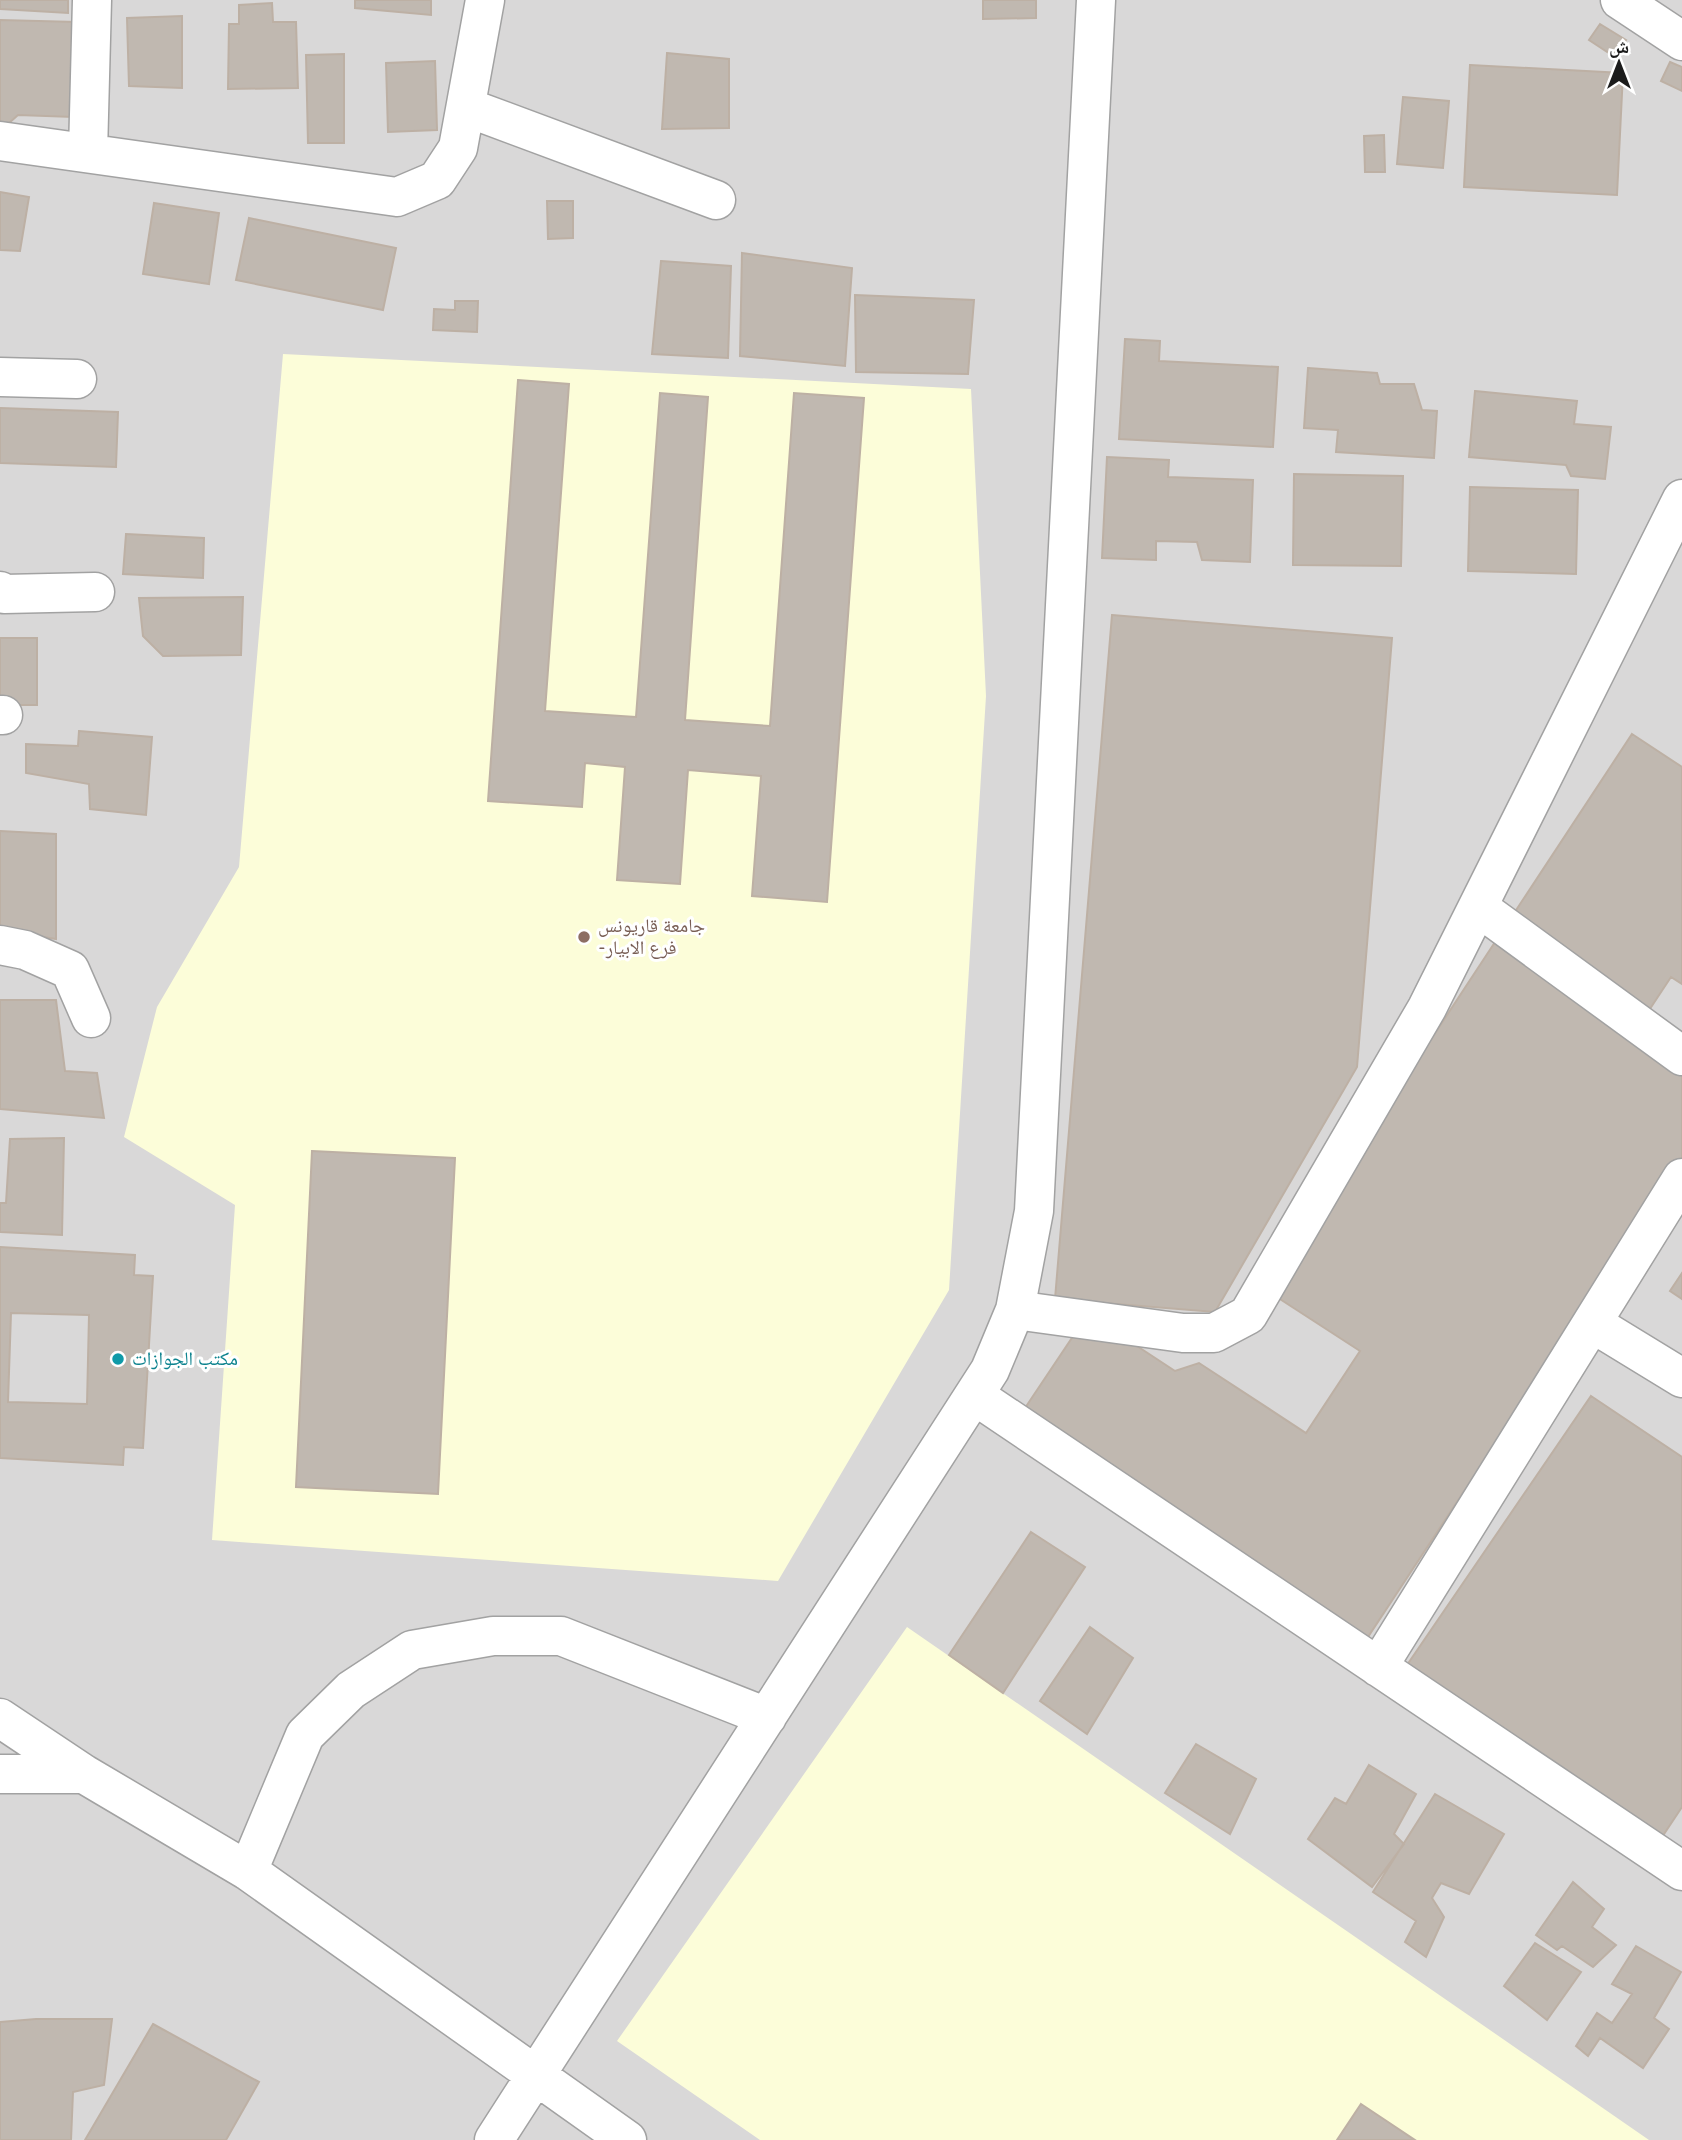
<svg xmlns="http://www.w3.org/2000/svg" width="1682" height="2140" font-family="'Varela Round','Noto Naskh Arabic',sans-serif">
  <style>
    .residential { fill: #d9d8d8 }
    .education { fill: #fcfdd9 }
    .building { fill: #c0b8b0; stroke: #bdb0a4; stroke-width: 2; fill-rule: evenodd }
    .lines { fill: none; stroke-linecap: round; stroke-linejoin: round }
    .minor-casing { stroke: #a2a2a2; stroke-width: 41 }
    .minor { stroke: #fff; stroke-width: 38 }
    .education-dot { fill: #8d6e63; stroke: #fff; stroke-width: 2.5 }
    .culture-dot { fill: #0f9aa8; stroke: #fff; stroke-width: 2.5 }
    .labels { text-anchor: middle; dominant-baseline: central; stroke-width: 6; stroke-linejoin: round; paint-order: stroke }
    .education-label { font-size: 19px; fill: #785e54; stroke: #fff; text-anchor: start }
    .culture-label { font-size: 19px; fill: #0d838f; stroke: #fff; text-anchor: start }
  </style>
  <rect width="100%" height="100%" fill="#ece9e1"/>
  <!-- residential -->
  <path class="residential" d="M0,0H1682V2140H0Z"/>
  <!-- education -->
  <path class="education" d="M283,354L971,389L986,696L949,1290L778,1581L212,1540L235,1205L124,1137L157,1007L239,867Z
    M907,1627L1649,2140H760L617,2041Z"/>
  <!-- building -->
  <path class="building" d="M0,0H68V13L0,9Z
    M355,0H431V15L355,8Z
    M983,0H1036V18L983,19Z
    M272,3L273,22H296L298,88L228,89L229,24H239V5Z
    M182,16V88L129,86L127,18Z
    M0,20L76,22L73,117L18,115L8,124L0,123Z
    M1600,24L1626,40L1615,57L1589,40Z
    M667,53L729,59V128L662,129Z
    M344,54V143H308L306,55Z
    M435,61L437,130L388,132L386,63Z
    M1670,62L1682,67V91L1661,81Z
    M1470,65L1623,73L1617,195L1464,187Z
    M1403,97L1449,101L1443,168L1397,164Z
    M1384,135L1385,172H1365L1364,136Z
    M0,192L29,197L20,251L0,250Z
    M547,201H573V238L548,239Z
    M154,203L219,213L209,284L143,274Z
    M249,218L396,248L383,310L236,280Z
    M742,253L852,268L845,366L740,356Z
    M661,261L731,266L728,358L652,354Z
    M855,295L974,300L968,374L856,372Z
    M455,301H478L477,332L433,330L434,309L455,310Z
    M1125,339L1160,341L1159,361L1278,367L1273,447L1119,439Z
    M1308,368L1377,373L1380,384H1414L1422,410L1437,411L1434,458L1336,452L1338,430L1304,428Z
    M518,380L569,384L545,711L636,717L660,393L708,397L685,720L770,726L794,393L864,398L827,902L752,896L761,776L688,770L680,884L617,880L625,767L585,763L582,807L488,801Z
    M1475,391L1577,401L1574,424L1611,427L1605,479L1571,476L1566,465L1469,457Z
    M0,408L118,412L116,467L0,463Z
    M1107,457L1169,460L1168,477L1253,480L1250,562L1202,560L1197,542L1156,541V560L1102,558Z
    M1294,474L1403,476L1401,566L1293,565Z
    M1470,487L1578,490L1576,574L1468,571Z
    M126,534L204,538L203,578L123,574Z
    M243,597L241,655L163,656L143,636L139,598Z
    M1112,615L1392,638L1357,1067L1215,1312L1055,1299Z
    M0,638H37V705H0Z
    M79,731L152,737L146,815L90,809L89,784L26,773V744L78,746Z
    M1632,734L1682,767V984L1671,977L1632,1036L1682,1068V1161L1360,1649L1015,1423L1088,1314L1175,1371L1199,1363L1306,1433L1360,1351L1266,1290Z
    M0,831L56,834V939L0,930Z
    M0,1000H56L65,1071L97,1073L104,1118L0,1109Z
    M64,1138L62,1235L0,1232V1203H6L10,1139Z
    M312,1151L455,1158L438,1494L296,1487Z
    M0,1247L135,1255L134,1275L153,1276L143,1448L124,1447L123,1465L0,1458ZM11,1313L89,1315L87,1404L8,1402Z
    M1682,1273V1299L1670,1291Z
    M1591,1396L1682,1457V1807L1660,1840L1405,1668Z
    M1031,1532L1085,1567L1003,1693L949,1655Z
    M1090,1627L1133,1658L1087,1734L1040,1701Z
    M1196,1744L1256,1779L1230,1834L1165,1793Z
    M1369,1765L1416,1794L1394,1834L1404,1844L1372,1887L1308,1839L1335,1798L1346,1804Z
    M1435,1794L1504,1834L1469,1894L1441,1883L1432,1898L1444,1917L1426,1957L1405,1942L1416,1921L1373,1892Z
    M1573,1882L1604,1909L1592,1927L1616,1945L1593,1967L1562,1946L1557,1950L1536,1935Z
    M1535,1943L1581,1972L1547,2020L1504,1986Z
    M1636,1946L1681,1972L1654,2018L1669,2029L1643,2068L1600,2038L1588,2056L1576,2046L1597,2013L1612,2023L1632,1994L1612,1984Z
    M36,2019H112L104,2085L73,2092L71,2140H0V2022Z
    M153,2024L259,2082L226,2140H85Z
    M1361,2104L1415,2140H1337Z"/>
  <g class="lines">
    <!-- minor casing -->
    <g class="minor-casing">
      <path id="minor" d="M1620,0L1682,41
        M466,107L716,200
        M0,141L397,197L437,180L458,148L485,0
        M88,153L92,0
        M0,377L77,379
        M0,591L4,594L95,592
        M0,715H3
        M1478,907L1682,1056
        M0,945L25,950L70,970L91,1018
        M1015,1310L1183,1333H1214L1248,1315L1427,1008L1682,499
        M1592,1323L1682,1378
        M974,1395L1682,1871
        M1378,1667L1682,1178
        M0,1718L84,1774L248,1871L627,2140
        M0,1774H84
        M248,1871L305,1735L351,1690L412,1650L493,1636H561L767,1717
        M494,2140L990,1370L1015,1310L1034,1211L1096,0"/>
    </g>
    <!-- minor -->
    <use href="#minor" class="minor"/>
  </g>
  <!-- markers -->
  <circle class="education-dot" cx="584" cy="937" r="7"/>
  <circle class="culture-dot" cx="118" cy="1359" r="7"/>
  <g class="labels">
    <!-- education labels -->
    <g class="education-label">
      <text x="598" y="926">جامعة قاريونس<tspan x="598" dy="22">-فرع الابيار</tspan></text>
    </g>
    <!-- culture labels -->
    <g class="culture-label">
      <text x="132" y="1359">مكتب الجوازات</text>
    </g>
  </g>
  <!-- north arrow -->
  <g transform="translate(1619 63)" stroke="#ffffff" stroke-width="5" paint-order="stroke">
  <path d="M0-5L12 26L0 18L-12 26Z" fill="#1b1b1b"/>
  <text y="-10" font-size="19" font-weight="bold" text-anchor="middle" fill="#1b1b1b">ش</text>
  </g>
</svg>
